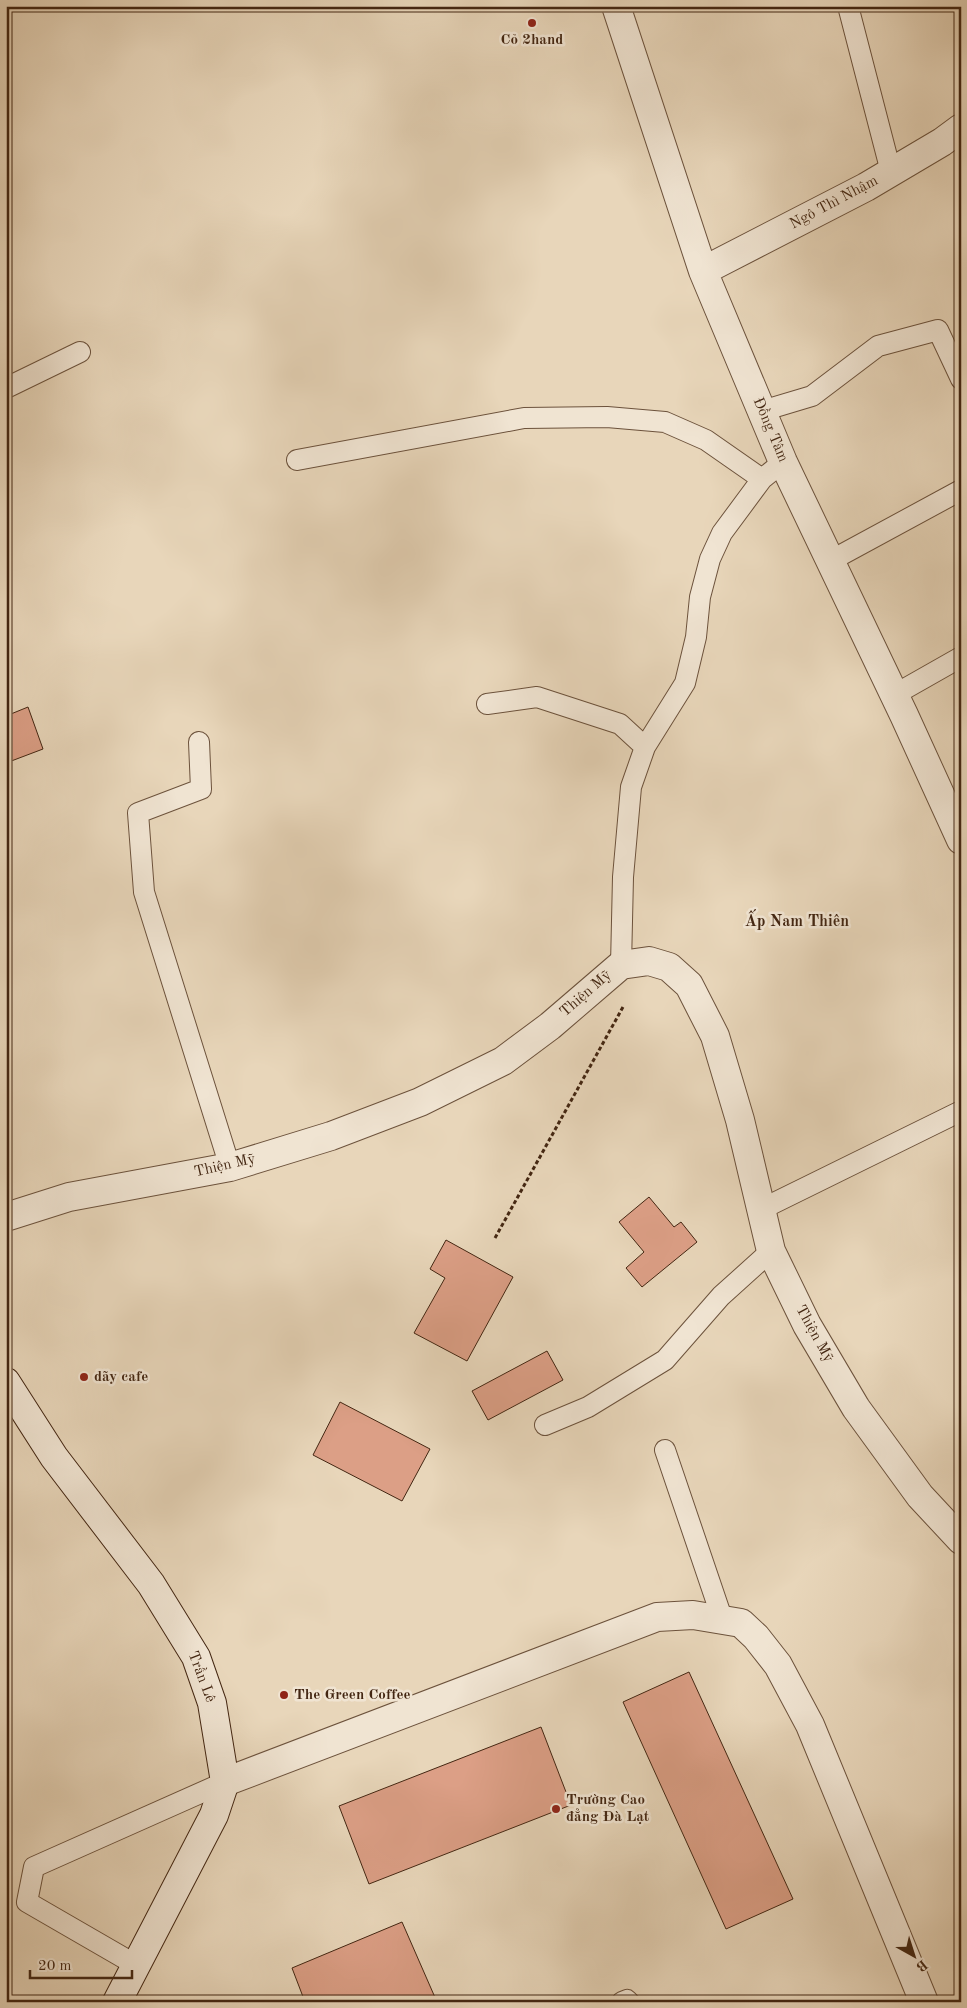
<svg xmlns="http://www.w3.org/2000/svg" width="967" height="2008" font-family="'Old Standard TT',serif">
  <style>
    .building { fill: #dc9f86; stroke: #432612 }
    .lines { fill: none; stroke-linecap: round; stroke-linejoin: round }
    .lane-casing { stroke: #6c523c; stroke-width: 22 }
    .street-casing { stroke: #6c523c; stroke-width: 30 }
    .secondary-casing { stroke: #432612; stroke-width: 30 }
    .path { stroke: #432612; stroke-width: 3; stroke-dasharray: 4 2.5; stroke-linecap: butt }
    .lane { stroke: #f0e4d2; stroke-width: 20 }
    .street { stroke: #f0e4d2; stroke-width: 28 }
    .secondary { stroke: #f0e4d2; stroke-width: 28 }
    .poi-dot { fill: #8f2418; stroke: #f0e4d2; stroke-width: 2 }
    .labels { text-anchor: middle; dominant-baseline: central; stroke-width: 5; stroke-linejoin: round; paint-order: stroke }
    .poi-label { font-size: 15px; font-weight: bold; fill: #432612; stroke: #f0e4d2; text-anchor: start }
    .street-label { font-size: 15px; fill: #432612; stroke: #f0e4d2 }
    .neighbourhood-label { font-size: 16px; font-weight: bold; fill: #432612; stroke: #f0e4d2 }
  </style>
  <rect width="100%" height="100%" fill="#e8d6ba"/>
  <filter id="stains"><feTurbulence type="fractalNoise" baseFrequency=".004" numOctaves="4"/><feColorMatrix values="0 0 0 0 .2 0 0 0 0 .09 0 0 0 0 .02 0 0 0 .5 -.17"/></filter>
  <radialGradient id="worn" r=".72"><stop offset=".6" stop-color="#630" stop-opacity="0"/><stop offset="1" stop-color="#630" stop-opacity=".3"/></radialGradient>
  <!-- building -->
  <path class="building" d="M28,707L43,749L6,763V716Z
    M649,1197L674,1227L681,1222L697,1242L642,1287L626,1268L644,1252L619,1222Z
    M446,1240L513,1277L467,1361L414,1333L445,1278L430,1269Z
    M547,1351L563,1380L488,1420L472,1391Z
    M340,1402L430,1449L402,1501L313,1455Z
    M689,1672L793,1899L726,1929L623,1702Z
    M541,1727L571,1805L369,1884L339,1806Z
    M402,1922L437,2002H305L292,1968Z"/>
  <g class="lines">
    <!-- lane casing -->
    <g class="lane-casing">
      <path id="lane" d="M848,6L891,172
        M6,388L80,352
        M762,411L812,396L878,346L938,330L961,379
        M297,460L524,418L607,417L665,422L706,440L762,479
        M830,561L961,490
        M894,695L961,657
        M487,704L537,697L620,724L645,747
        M199,742L201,789L138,813L144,892L230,1167
        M621,965L623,877L631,787L645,747L685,683L696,637L700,597L710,559L722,533L762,479L783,462
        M760,1210L961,1111
        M545,1425L588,1407L665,1360L721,1296L771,1251
        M665,1450L722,1618
        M136,1965L27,1902L34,1867L225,1782
        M622,2002L627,2000L629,2002"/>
    </g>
    <!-- street casing -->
    <g class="street-casing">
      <path id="street" d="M616,6L703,271L783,462L904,715L961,840
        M703,271L866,187L942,142L961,128
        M6,1217L69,1197L230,1167L331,1136L420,1102L503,1061L550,1026L621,965L649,961L669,967L689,985L715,1036L740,1120L771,1251L807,1325L856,1408L920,1496L961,1540
        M225,1782L657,1617L693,1615L741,1623L756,1637L778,1665L810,1725L924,2002"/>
    </g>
    <!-- secondary casing -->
    <g class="secondary-casing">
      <path id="secondary" d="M6,1382L54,1457L151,1584L196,1657L212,1703L225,1782L214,1815L117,2002"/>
    </g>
    <!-- path -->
    <path class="path" d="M495,1238L623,1007"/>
    <!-- lane -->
    <use href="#lane" class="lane"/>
    <!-- street -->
    <use href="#street" class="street"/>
    <!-- secondary -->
    <use href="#secondary" class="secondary"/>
  </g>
  <!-- markers -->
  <g class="poi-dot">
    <circle cx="532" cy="23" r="5"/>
    <circle cx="84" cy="1377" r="5"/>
    <circle cx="284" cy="1695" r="5"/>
    <circle cx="556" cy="1809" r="5"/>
  </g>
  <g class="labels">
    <!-- poi labels -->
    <g class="poi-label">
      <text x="532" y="40" text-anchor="middle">Cỏ 2hand</text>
      <text x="94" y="1377">dãy cafe</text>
      <text x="294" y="1695">The Green Coffee</text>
      <text x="566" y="1800">Trường Cao<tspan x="566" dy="17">đẳng Đà Lạt</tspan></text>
    </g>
    <!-- street labels -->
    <g class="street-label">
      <text transform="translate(834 203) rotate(-28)">Ngô Thì Nhậm</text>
      <text transform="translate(770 430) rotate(67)">Đồng Tâm</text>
      <text transform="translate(586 994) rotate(-41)">Thiện Mỹ</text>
      <text transform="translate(225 1166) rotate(-13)">Thiện Mỹ</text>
      <text transform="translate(814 1334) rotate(61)">Thiện Mỹ</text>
      <text transform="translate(201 1677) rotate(69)">Trần Lê</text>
    </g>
    <!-- neighbourhood labels -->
    <g class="neighbourhood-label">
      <text x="797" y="922">Ấp Nam Thiên</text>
    </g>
  </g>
  <!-- margin -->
  <rect width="967" height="2008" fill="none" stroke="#e8d6ba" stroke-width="25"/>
  <rect x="8" y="8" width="952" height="1993" fill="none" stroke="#432612" stroke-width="2.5"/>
  <rect x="12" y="12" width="942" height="1983" fill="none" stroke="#432612"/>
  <!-- north arrow -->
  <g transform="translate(914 1956) rotate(141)" stroke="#f0e4d2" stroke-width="4" paint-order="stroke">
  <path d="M0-4L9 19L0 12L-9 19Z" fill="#432612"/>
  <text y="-8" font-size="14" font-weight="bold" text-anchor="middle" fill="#432612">B</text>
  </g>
  <!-- scale -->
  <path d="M30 1970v8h102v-8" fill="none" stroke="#432612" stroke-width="2.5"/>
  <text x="38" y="1970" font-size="15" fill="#432612" stroke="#f0e4d2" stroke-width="4" paint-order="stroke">20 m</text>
  <rect width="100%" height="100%" filter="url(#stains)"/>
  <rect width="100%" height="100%" fill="url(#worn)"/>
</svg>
